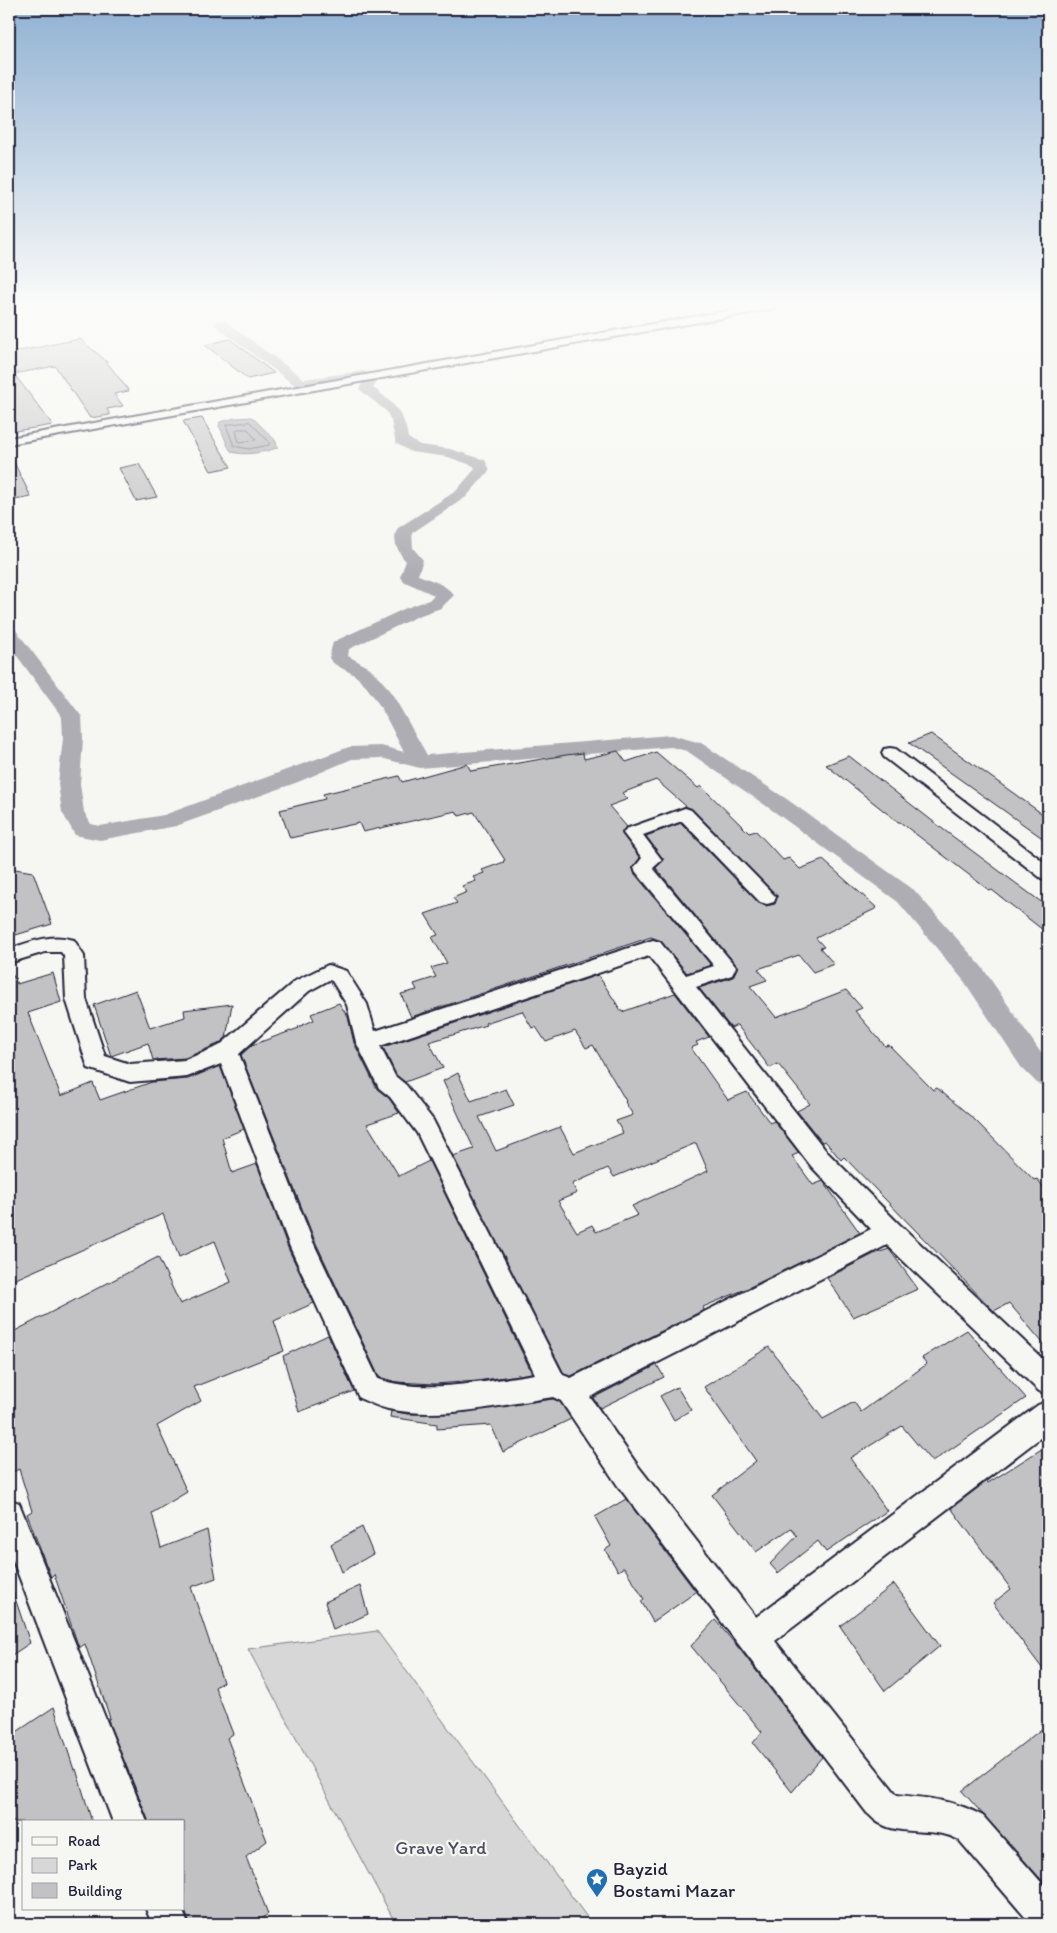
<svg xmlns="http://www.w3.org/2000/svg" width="1057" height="1933" font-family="Itim,sans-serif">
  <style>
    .green { fill: #d7d7d7; stroke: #7c7c89 }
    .water { fill: #adadb3; stroke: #757583 }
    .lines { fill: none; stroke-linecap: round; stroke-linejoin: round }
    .shore { stroke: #5a5a6b; stroke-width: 1 }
    .canal { fill: #adadb3; fill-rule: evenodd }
    .building { fill: #c2c2c4; stroke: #22223b; fill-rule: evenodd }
    .minor-casing { stroke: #22223b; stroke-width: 4 }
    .minor { fill: #f6f6f2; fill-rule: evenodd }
    .labels { text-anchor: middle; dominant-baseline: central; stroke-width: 4.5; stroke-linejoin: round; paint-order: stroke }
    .near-park-label { font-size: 19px; fill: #4f4f62; stroke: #f6f6f2 }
    .near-poi-label { font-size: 19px; fill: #22223b; stroke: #f6f6f2; text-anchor: start }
  </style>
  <rect width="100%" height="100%" fill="#f6f6f2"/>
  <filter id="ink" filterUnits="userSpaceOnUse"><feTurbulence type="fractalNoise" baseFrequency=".02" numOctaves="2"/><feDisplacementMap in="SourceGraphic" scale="10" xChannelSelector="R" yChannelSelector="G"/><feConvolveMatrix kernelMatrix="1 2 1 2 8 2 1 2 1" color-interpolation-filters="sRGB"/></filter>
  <g filter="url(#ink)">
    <!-- green -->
    <path class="green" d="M377,1631L592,1924H396L248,1649Z"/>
    <!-- water -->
    <path class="water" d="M252,417L275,440L278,447C270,452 239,457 231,451C227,447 223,432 219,426L220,422L235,418Z"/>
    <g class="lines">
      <!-- shore -->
      <path class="shore" d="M250,422L269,442V445L249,449L234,446L226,425Z
        M238,429H248L256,440L239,442L236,431Z"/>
      <!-- canal -->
      <path class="canal" d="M221,320L225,321L304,379L364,371L370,375L364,379L301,387L296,386L217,327L215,324L217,321Z
        M370,378L377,382L373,388C393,402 405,413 408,438L420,445L450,449L485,460L490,470L466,497L412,533L413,548L423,560L418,575C430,580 446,584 454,595L441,608L418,616L349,649L348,656L370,668L390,690L427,755L671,735L701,743L788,800L914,890L982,967L1041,1053L1048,1060V1087L1038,1084L1021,1067L964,981L898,902L772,810L687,751L671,747L420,768L381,758L352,759L298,782L176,826L100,840L75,835L62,812L58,784L63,738L62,717L9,645V628L15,629L82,717L83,738L80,784L84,812L91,824L100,826L164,815L349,747L381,746L404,752C390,726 379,698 358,678C350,670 335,668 329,658L333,642L406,608L429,600L434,595L403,581L400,577L406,561C398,552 391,539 398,528L456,491L475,469L474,466L448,457L411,452L396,443L391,421L387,412L359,389L365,379Z"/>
    </g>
    <!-- building -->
    <path class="building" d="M80,339L105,360L129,391L114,394L123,406L107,409L110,415L90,418L55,366L14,374L53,425L9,432V353Z
      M230,339L274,373L248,379L205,345Z
      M202,418L215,441L231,467L211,471L183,421Z
      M9,452L31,497L9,501Z
      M139,464L157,497L136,501L119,468Z
      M931,734L1048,818V842L909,743Z
      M618,751L626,762L656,752L698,788L701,786L749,833L756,831L783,860L789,858L800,869L823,860L877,908L816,938L824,947L820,948L834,964L813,972L799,955L758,969L767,980L750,986L776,1017L846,990L862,1008L855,1011L885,1046L889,1045L933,1090L937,1088L975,1120L1034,1180L1037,1179L1048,1192V1349L1009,1303L994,1311L844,1157L841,1160L825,1141L822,1142L797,1111L810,1104L778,1064L770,1068L737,1025L731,1028L699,988L733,977L737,966L656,868L663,859L646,836L681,823L759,903L766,906L775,904L777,896L692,809L687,807L656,780L622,793L628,799L609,806L627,827L622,834L640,858L633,867L634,873L711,965L687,973L661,941L651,937L411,1017L401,994L417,990L414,984L436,977L431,968L447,963L432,937L438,935L425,914L457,903L453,898L467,892L462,886L476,881L473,877L484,873L482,870L504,862L503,861L505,860L474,812L459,816L456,811L363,832L359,823L290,838L280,810L325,799L323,794L399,776L402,782L467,764L471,771L566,755L583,753L584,759Z
      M849,756L944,830L1048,907V934L992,890L990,891L900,822H898L826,765Z
      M9,868L33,872L52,924L9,937Z
      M9,967L17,984L53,973L61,1002L28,1013L61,1096L93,1083L100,1100L152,1082L188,1079L220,1066L244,1129L222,1138L232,1173L257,1164L288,1248L314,1303L274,1321L284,1351L194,1387L201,1401L157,1426L187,1492L152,1513L161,1548L207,1530L216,1578L191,1587L223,1682L215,1687L233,1734L227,1738L267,1841L246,1857L268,1914L255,1924H190L184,1908V1822H149L110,1726L108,1719L110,1718L85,1644L79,1648L54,1574L51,1577L45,1562L27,1514L32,1511L19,1469L9,1474V1334L158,1257L180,1304L231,1282L215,1241L179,1257L163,1214L9,1282Z
      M598,975L622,1012L675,993L709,1037L696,1042L698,1045L691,1048L728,1100L747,1092L770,1123L774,1121L799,1153L792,1156L813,1185L823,1181L860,1233L748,1288L703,1307L704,1310L571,1376L564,1374L453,1156L474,1149L443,1081L458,1073L471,1101L506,1089L514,1105L479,1117L496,1151L560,1127L574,1153L623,1133L616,1121L633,1115L625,1102L626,1101L593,1045L586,1048L575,1031L546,1042L536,1027L532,1028L522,1011L485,1023L486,1025L429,1042L443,1068L405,1082L396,1075L383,1047ZM696,1143L708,1171L632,1206L638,1215L596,1232L592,1225L577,1232L558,1201L577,1193L572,1184L608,1168L614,1177Z
      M136,990L150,1028L185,1017L184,1010L232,1004L226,1038L218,1044L185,1058L153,1060L148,1043L111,1056L94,1005Z
      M339,1003L348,1017L354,1043L377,1089L389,1098L399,1113L367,1124L399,1176L429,1161L532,1373L477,1381L435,1384L396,1382L379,1377L315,1241L241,1055L252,1045L299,1028L298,1027L314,1020L311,1014Z
      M889,1249L918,1289L853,1317L827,1278L874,1254Z
      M967,1330L1026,1398L932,1462L902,1426L850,1458L887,1511L826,1552L818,1541L778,1573L770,1564L797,1536L791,1528L756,1552L712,1495L756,1461L704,1387L769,1347L823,1419L854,1402L861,1412L927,1364L922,1358Z
      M328,1335L354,1391L299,1412L283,1356Z
      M657,1365L664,1377L600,1408L593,1398Z
      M677,1387L691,1410L674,1420L660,1396Z
      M553,1399L560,1402L571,1419L503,1452L491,1425L437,1429V1424L390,1417L391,1411L408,1414H450Z
      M1048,1445V1676L993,1603L1011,1589L951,1508L987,1481L988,1483Z
      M626,1499L696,1592L653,1622L641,1601L644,1599L624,1567L618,1571L605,1550L611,1546L595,1517Z
      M362,1527L373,1554L342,1572L331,1544Z
      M894,1584L940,1646L885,1691L840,1626Z
      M360,1586L368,1614L333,1630L325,1602Z
      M12,1589L30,1643L9,1657V1590Z
      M715,1620L742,1652L822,1757L792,1792L753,1743L762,1732L691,1646Z
      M54,1707L74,1770L76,1769L92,1822H9V1737Z
      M1048,1724V1887L962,1791Z"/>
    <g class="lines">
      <!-- minor casing -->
      <g class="minor-casing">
        <path id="minor" d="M760,305H782L778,308L9,444V438Z
          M890,748L896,749L1048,865V880L1041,878L884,757L882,753L884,749Z
          M685,808L691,810L776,897L774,902L767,904L760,902L682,821L643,835L662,860L653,868L736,967L732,975L696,987L827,1152L899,1224L1048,1364V1395L1039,1391L887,1245L590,1397L638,1466L756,1617L1038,1405L1048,1401V1432L775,1641L897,1795C930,1798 954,1800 983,1816L1048,1890V1924H1031L959,1840C935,1826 903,1837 879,1823C875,1821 871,1816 867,1813L618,1486L561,1401L553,1397C500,1405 442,1420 388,1409C379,1407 369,1402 359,1398L290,1247L221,1064L187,1077L130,1082L88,1068L66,999L64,956L61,952H45L9,963V949C30,942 52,933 74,940L84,956L86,999L105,1056L130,1064L185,1060L219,1046L295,981L328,965L346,971L367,1004L375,1031L653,940L660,942L686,975L714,966L636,872L634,868L642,858L623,833L626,829ZM649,956L811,1166L871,1229L571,1378L563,1375L433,1120L406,1085L395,1076L380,1046ZM329,980L332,981L347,1005L356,1042L379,1088L390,1097L417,1133L535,1374C488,1381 424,1395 378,1379L313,1242L239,1054L309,991Z
          M9,1499L19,1503L147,1822H113L9,1550Z
          M146,1909H182L188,1924H152Z"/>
      </g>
      <!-- minor -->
      <use href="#minor" class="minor"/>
    </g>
  </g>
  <!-- sky -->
  <linearGradient id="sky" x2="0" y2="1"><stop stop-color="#90b1d3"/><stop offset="0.53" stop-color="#fbfbf9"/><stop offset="1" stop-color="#fbfbf9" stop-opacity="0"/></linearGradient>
  <rect width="1057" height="576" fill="url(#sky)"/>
  <!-- icons -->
  <defs>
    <g id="sight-pin" transform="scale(1.125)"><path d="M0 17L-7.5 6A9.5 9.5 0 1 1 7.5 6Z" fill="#1f6fb2" stroke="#f6f6f2"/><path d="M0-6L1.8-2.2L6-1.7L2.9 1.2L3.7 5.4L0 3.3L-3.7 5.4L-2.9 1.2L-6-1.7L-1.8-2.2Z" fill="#fff"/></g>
  </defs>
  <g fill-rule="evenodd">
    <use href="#sight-pin" x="597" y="1879"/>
  </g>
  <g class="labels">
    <!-- near-park labels -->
    <g class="near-park-label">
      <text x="441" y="1847">Grave Yard</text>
    </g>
    <!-- near-poi labels -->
    <g class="near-poi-label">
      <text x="613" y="1868">Bayzid<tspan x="613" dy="22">Bostami Mazar</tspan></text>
    </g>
  </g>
  <!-- margin -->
  <rect width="1057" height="1933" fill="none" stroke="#f6f6f2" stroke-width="30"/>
  <rect x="15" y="15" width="1027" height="1903" fill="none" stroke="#22223b" stroke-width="2" filter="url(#ink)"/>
  <!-- legend -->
  <rect x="22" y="1820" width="162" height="90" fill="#f6f6f2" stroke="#a1a1a9"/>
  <rect x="32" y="1837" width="25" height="8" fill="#f6f6f2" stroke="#a1a1a9"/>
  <text x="68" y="1846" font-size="15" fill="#22223b">Road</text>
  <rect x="32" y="1858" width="25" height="15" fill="#d7d7d7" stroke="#a1a1a9"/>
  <text x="68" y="1870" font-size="15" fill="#22223b">Park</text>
  <rect x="32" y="1883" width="25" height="15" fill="#c2c2c4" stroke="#a1a1a9"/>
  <text x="68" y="1896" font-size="15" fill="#22223b">Building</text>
</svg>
